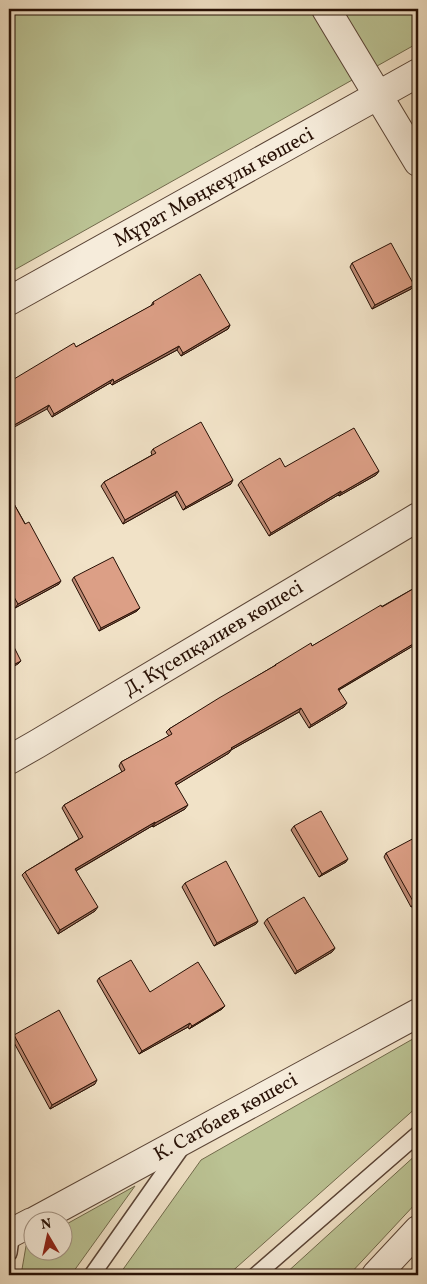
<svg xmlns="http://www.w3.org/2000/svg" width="427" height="1284" font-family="Vollkorn,serif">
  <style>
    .green { fill: #bbc394; stroke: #716a4c }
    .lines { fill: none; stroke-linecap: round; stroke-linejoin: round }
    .service-casing { stroke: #5a4436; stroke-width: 18 }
    .minor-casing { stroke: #5a4436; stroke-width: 30 }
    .service { stroke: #f6ecdb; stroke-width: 15 }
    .minor { stroke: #f6ecdb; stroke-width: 28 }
    .wall { fill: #bd8973; stroke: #271005 }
    .shaded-wall { fill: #9a6f5e; stroke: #271005 }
    .building { fill: #dc9f86; stroke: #271005 }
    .labels { text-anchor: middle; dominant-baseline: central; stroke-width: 4; stroke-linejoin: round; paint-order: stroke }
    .street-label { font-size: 20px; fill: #271005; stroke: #f6ecdb }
  </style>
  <rect width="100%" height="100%" fill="#f1e2c7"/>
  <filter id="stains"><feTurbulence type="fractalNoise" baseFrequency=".004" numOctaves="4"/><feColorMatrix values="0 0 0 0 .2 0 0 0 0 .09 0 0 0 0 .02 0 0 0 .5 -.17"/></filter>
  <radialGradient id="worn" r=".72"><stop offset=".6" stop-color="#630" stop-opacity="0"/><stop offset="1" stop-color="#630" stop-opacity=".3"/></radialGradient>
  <!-- green -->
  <path class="green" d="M9,9H418V43L9,273Z
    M418,1036V1106L228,1275H119L201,1160Z
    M418,1153V1201L349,1275H284Z
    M135,1186L71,1275H21L26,1246L32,1243V1252H62L63,1226Z"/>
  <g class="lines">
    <!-- service casing -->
    <g class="service-casing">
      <path id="service" d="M9,1253L12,1232
        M92,1275L182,1147
        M256,1275L418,1134"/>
    </g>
    <!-- minor casing -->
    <g class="minor-casing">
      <path id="minor" d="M326,9L418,162
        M9,301L418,73
        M9,760L37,744L418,517
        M33,1222L418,1013
        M9,1234L32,1222
        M376,1275L418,1230"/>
    </g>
    <!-- service -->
    <use href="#service" class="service"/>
    <!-- minor -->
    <use href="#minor" class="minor"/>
  </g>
  <!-- wall -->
  <path class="wall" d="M352,263L414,285L411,289L372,309L350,267Z
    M153,302L230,325L228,329L181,356L177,350L112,385L110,383L52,417L47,409L76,347L151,306Z
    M153,449L231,484L183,510L175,495L123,524L101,486L104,482L152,455L151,452Z
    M285,467L379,471L376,475L339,496L338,495L269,536L238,485L241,481Z
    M9,495L59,584L15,608L9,596Z
    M74,577L137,611L99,631L72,580Z
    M418,586V643L339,690L344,707L309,728L299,712L231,750L229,753L176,785L185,809L153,827L152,826L76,871L95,911L58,934L22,875L25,872L79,839L62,808L64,805L122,772L119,766L121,762L169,736L166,732L169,729L274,666L275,665L312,646Z
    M294,826L346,862L319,877L291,830Z
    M386,853L418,903L411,907L384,857Z
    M185,883L258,921L256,924L214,946L182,887Z
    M267,919L335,948L332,952L295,974L264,923Z
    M99,978L150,992L222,1009L189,1029L188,1027L139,1054L97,981Z
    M14,1035L95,1084L50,1109L12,1039Z"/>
  <!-- shaded-wall -->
  <path class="shaded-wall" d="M414,285L411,289L372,309L375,305Z
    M230,325L228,329L181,356L183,353Z
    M179,346L177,350L112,385L114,382Z
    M113,379L110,383L52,417L54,414Z
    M49,405L47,409L9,430V428Z
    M379,471L376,475L339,496L341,493Z
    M233,480L231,484L183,510L186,507Z
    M177,491L175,495L123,524L125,520Z
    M341,491L338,495L269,536L271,533Z
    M61,581L59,584L15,608L18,604Z
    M140,608L137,611L99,631L101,628Z
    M418,641V643L335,692L338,689Z
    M21,661L18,664L9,669V667Z
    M347,703L344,707L309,728L311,725Z
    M301,708L299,712L231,750L229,753L173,787L175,783L231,748Z
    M188,805L185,809L153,827L155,823Z
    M155,822L152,826L72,873L75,869Z
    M348,859L346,862L319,877L322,874Z
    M418,901V903L411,907L414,903Z
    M98,907L95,911L58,934L60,930Z
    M258,921L256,924L214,946L217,943Z
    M335,948L332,952L295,974L297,971Z
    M225,1006L222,1009L189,1029L192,1026Z
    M190,1023L188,1027L139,1054L142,1051Z
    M97,1080L95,1084L50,1109L52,1105Z"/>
  <!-- building -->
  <path class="building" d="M391,243L414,285L375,305L352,263Z
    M200,274L230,325L183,353L179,346L114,382L113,379L54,414L49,405L9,428V382L74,343L76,347L154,304L153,302Z
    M201,422L233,480L186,507L177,491L125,520L104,482L156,453L153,449Z
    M354,428L379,471L341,493V491L271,533L241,481L280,458L285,467Z
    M9,495L25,524L29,522L61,581L18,604L9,588Z
    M113,557L140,608L101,628L74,577Z
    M418,586V641L338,689L347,703L311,725L301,708L231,748L232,749L175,783L188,805L155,823V822L75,869L98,907L60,930L25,872L83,837L64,805L125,770L121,762L172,734L169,729L219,698L276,665H275L311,643L312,646L381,605L382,607Z
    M9,637L21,661L9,667Z
    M321,811L348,859L322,874L294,826Z
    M418,836V901L414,903L386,853Z
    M226,861L258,921L217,943L185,883Z
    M304,897L335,948L297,971L267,919Z
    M131,960L150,992L198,962L225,1006L192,1026L190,1023L142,1051L99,978Z
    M59,1010L97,1080L52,1105L14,1035Z"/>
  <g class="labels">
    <!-- street labels -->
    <g class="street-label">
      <text transform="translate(214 188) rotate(-29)">Мұрат Мөңкеұлы көшесі</text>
      <text transform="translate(214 639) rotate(-31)">Д. Күсепқалиев көшесі</text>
      <text transform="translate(226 1118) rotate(-29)">К. Сатбаев көшесі</text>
    </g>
  </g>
  <!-- margin -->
  <rect width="427" height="1284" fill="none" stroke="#f1e2c7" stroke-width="30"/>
  <rect x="10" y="10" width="407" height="1264" fill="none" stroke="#271005" stroke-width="2.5"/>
  <rect x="15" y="15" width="397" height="1254" fill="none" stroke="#271005"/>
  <!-- north arrow -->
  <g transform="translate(48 1236) rotate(351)"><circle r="24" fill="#f6ecdb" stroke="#a39485"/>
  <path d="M0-4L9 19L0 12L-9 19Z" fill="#8f2418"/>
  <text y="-8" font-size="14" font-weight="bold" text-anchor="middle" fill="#271005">N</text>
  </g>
  <rect width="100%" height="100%" filter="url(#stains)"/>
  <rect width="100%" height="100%" fill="url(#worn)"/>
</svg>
